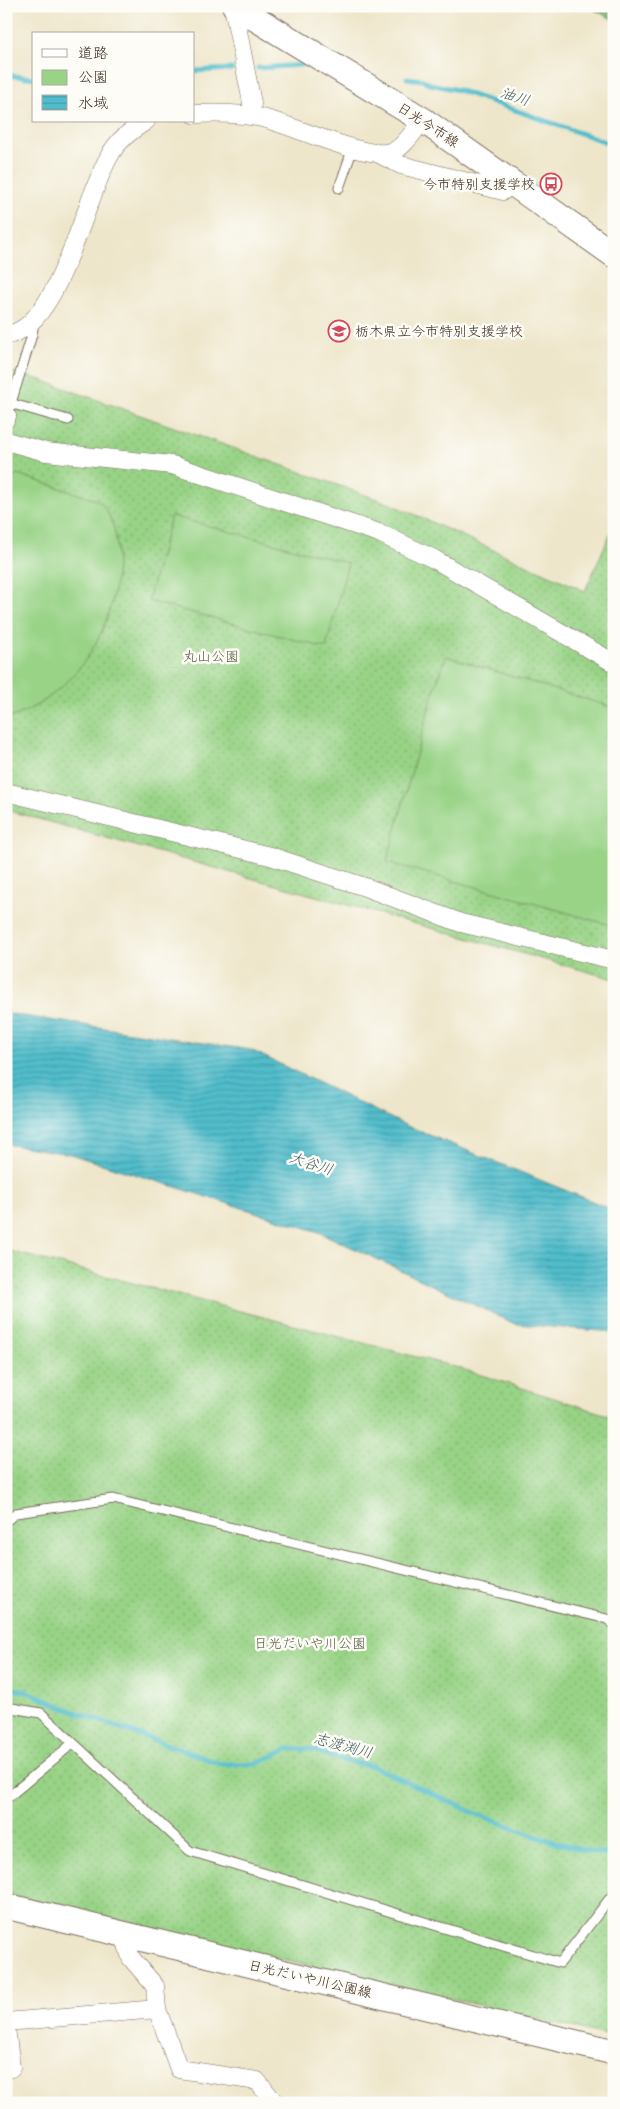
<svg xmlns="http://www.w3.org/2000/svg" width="620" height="2109" font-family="Pangolin,'Klee One',sans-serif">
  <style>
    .green { fill: url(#green-dots); stroke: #6a7e52 }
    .forest { fill: url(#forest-firs); stroke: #5a7048 }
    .pitch { fill: #98d386; stroke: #6a7e52 }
    .water { fill: url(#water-rules); stroke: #467475 }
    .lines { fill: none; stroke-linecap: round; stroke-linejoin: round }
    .stream { stroke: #51bdcc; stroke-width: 5 }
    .lane-casing { stroke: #7a6c5a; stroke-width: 11 }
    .street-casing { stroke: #7a6c5a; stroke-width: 19 }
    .secondary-casing { stroke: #7a6c5a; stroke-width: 27 }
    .lane { stroke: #fff; stroke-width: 9 }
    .street { stroke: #fff; stroke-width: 18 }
    .secondary { stroke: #fff; stroke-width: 25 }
    .labels { text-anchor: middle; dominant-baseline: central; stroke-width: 5; stroke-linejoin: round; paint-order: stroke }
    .street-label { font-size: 14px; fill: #3b2a1e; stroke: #fdfcf7 }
    .poi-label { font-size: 14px; fill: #3b2a1e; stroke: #fdfcf7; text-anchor: end }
    .park-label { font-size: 14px; fill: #575d3d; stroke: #fdfcf7 }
    .water-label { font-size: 15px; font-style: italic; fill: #435d5b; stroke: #fdfcf7 }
  </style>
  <defs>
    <pattern id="green-dots" width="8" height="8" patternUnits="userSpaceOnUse" patternTransform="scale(1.25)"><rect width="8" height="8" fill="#98d386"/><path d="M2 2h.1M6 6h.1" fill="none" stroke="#84b573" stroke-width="1.8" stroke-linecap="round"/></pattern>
    <pattern id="forest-firs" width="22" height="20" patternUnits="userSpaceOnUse" patternTransform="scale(1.25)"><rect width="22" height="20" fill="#7ab573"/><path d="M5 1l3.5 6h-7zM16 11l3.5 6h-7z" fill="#65935e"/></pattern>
    <pattern id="water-rules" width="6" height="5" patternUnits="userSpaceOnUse" patternTransform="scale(1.25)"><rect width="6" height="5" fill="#51bdcc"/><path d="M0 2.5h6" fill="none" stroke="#449aa5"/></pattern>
  </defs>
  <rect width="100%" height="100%" fill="#fdfcf7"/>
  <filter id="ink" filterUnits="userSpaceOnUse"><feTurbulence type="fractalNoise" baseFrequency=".02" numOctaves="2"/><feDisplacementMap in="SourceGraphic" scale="10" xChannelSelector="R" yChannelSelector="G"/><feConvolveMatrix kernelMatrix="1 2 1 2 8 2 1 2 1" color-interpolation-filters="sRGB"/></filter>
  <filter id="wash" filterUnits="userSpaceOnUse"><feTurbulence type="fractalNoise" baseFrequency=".0096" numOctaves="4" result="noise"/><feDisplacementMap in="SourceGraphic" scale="20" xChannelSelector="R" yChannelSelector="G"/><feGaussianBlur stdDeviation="1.12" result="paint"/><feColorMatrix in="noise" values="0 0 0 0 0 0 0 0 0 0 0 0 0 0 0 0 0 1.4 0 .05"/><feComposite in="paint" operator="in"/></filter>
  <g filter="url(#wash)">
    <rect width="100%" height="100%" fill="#eee6ca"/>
    <!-- green -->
    <path class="green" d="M6,370L44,381L391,504L585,591L614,525V979L6,810Z
      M6,1250L459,1368L614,1417V2037L6,1894Z"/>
    <!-- forest -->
    <path class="forest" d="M587,6H614V20Z"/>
    <!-- pitch -->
    <path class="pitch" d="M17,474L99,501C114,517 118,539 117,561C116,630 75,697 6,719V475L14,478Z
      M171,516L348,563L326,648L148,601Z
      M446,656L614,708V926L387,862L432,697Z"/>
    <!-- water -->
    <path class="water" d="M6,1007L10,1014L251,1050L407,1126L614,1210V1332L515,1324L319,1232L70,1154L6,1144Z"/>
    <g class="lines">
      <!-- stream -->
      <path class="stream" d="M258,68L302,65
        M194,71L232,69
        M6,75L34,78
        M407,78L423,80L430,84L458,90L614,145
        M6,1687L31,1693L67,1709L221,1764H256L288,1749H310L341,1760L372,1766L472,1812L540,1838L592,1852L614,1855"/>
    </g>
  </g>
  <g filter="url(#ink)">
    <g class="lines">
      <!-- lane casing -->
      <g class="lane-casing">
        <path id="lane" d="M339,188L353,148
          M6,402L68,420
          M7,416L32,335L34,321
          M6,1521L16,1513L113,1499L607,1619L614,1624
          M6,1707L41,1713L190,1851L560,1963L614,1893
          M6,1799L73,1743"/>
      </g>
      <!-- street casing -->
      <g class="street-casing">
        <path id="street" d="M233,6L252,103L251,116
          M194,114C218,113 242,113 266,119C294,126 370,162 394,151C405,146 415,129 423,120
          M377,153L401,165L503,191L510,183
          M6,335C59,330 85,196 110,155C118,140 132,130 146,121
          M6,419L7,416
          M6,441L46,452L172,465L379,533L434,559L614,663
          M6,792L270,856L365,887L461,923L614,960
          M124,1935L131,1958L155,1986L157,2009L179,2069L257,2081L275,2103
          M6,2022L157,2009
          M6,2028L11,2068"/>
      </g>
      <!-- secondary casing -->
      <g class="secondary-casing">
        <path id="secondary" d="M235,6L423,120L614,255
          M6,1906L614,2052"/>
      </g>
      <!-- lane -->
      <use href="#lane" class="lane"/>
      <!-- street -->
      <use href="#street" class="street"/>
      <!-- secondary -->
      <use href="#secondary" class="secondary"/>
    </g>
  </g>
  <!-- icons -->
  <defs>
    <g id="bus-ring" transform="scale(1.125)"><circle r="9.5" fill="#fdfcf7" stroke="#d1495b" stroke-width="1.5"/><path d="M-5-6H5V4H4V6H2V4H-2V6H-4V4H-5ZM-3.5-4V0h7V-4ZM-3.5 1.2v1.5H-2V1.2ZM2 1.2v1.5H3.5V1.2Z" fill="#d1495b"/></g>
    <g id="school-ring" transform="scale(1.125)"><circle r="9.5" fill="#fdfcf7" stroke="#d1495b" stroke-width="1.5"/><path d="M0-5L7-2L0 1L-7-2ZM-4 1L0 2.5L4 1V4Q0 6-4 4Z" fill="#d1495b"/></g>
  </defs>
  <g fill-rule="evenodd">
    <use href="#bus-ring" x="551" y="184"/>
    <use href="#school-ring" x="339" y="331"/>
  </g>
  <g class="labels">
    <!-- street labels -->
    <g class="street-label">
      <text transform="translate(428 125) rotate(33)">日光今市線</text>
      <text transform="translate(310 1979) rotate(13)">日光だいや川公園線</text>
    </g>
    <!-- poi labels -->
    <g class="poi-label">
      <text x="535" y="184">今市特別支援学校</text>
      <text x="355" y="331" text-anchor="start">栃木県立今市特別支援学校</text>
    </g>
    <!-- park labels -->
    <g class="park-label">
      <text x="211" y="656">丸山公園</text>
      <text x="310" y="1643">日光だいや川公園</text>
    </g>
    <!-- water labels -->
    <g class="water-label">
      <text transform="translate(515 97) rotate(19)">油川</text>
      <text transform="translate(311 1164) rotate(18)">大谷川</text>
      <text transform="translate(343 1746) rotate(15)">志渡渕川</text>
    </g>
  </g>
  <!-- margin -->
  <rect width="620" height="2109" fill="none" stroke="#fdfcf7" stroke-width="25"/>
  <!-- legend -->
  <rect x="32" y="32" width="162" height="90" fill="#fdfcf7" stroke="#afa8a0"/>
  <rect x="42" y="49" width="25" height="8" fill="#ffffff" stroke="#afa8a0"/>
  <text x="78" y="58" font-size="15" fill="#3b2a1e">道路</text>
  <rect x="42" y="70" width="25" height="15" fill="#98d386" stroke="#afa8a0"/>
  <text x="78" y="82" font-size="15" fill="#3b2a1e">公園</text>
  <rect x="42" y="95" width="25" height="15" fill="url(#water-rules)" stroke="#afa8a0"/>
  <text x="78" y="108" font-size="15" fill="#3b2a1e">水域</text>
</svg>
